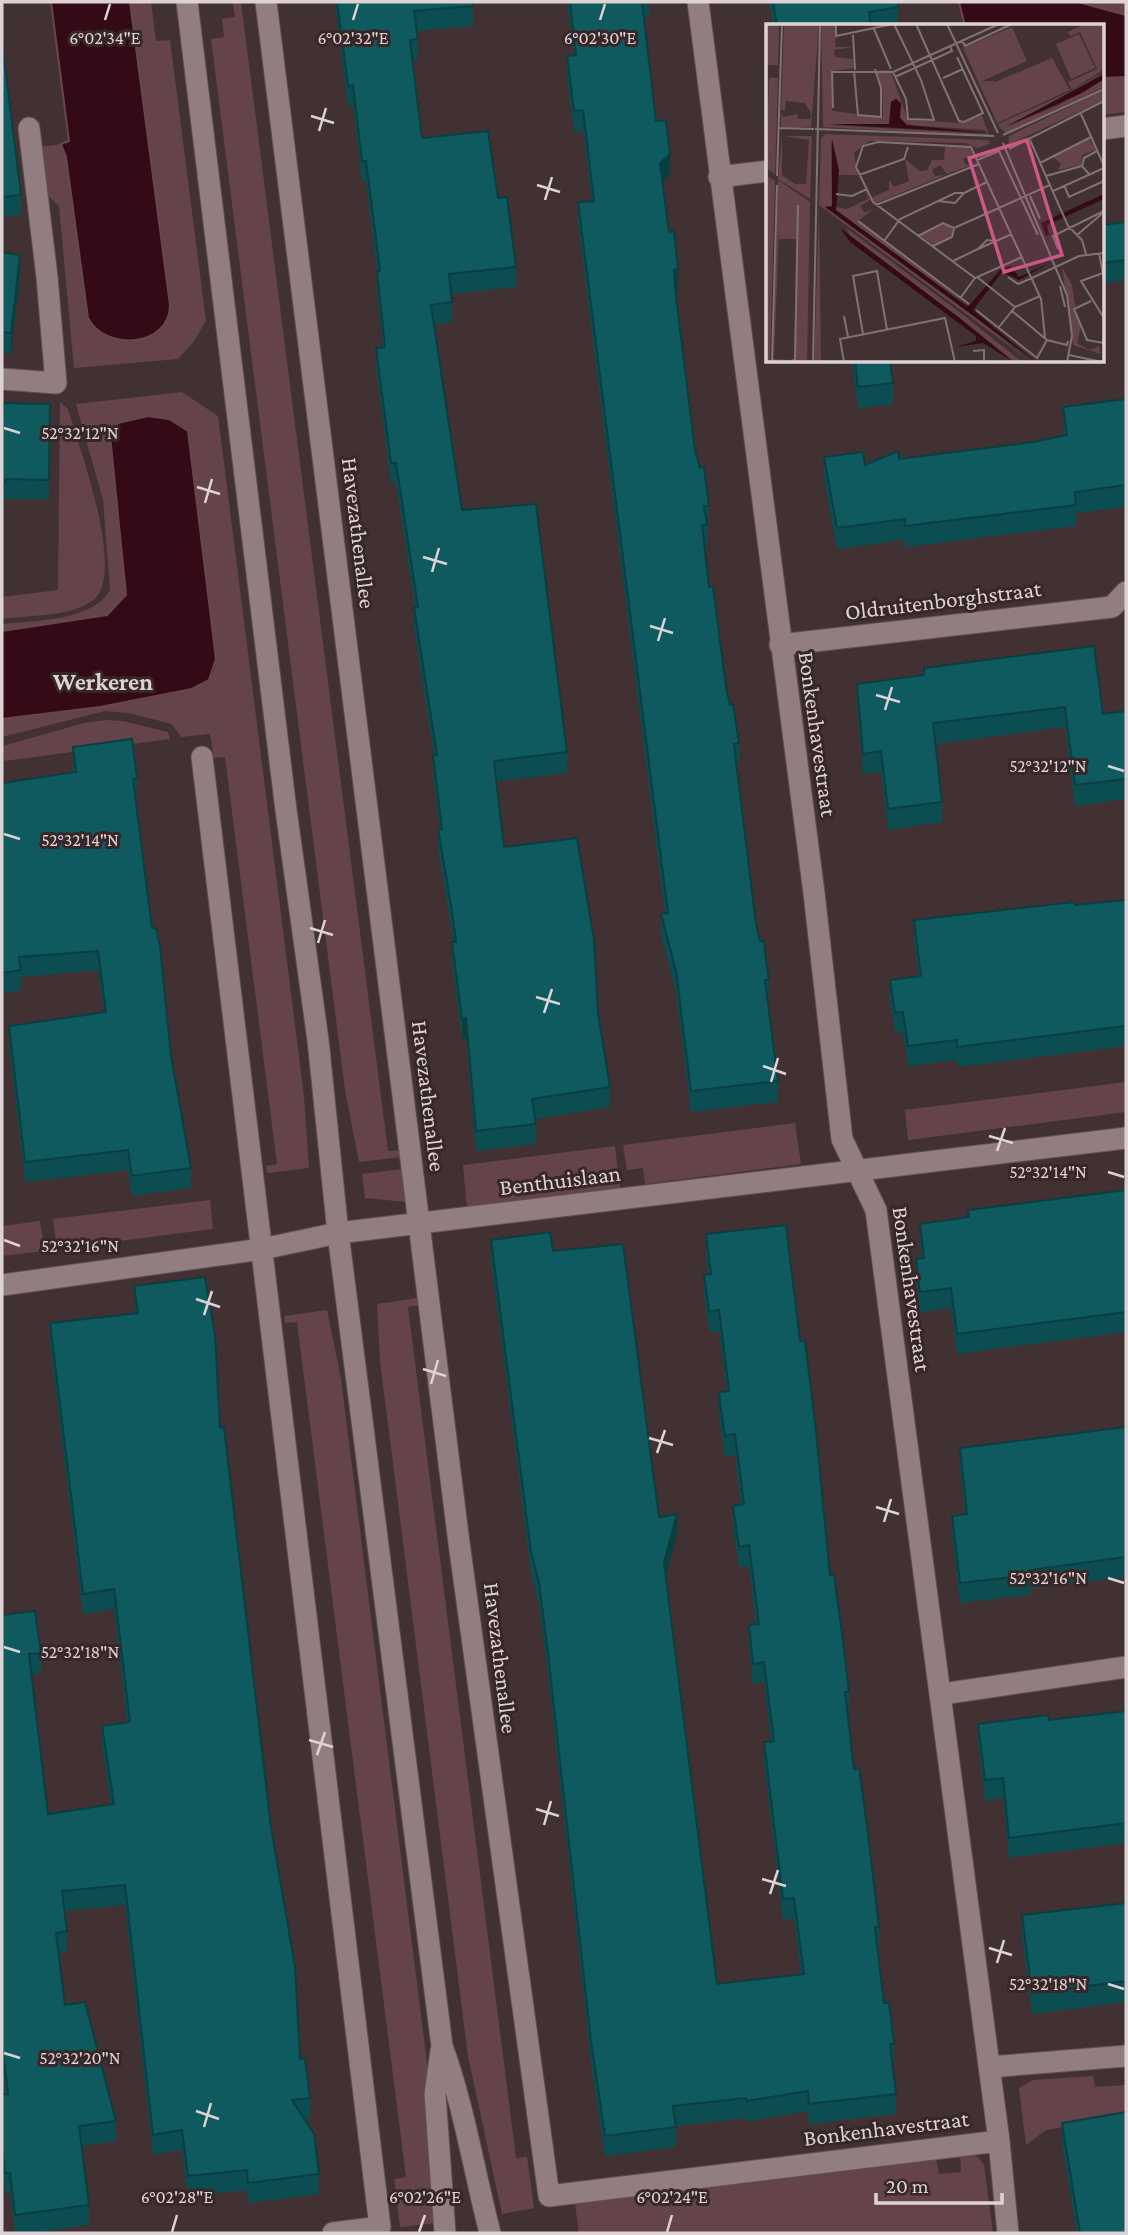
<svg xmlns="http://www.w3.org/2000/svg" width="1128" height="2235" font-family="'Crimson Pro',serif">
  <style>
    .green { fill: #64444a }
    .water { fill: #340a16; stroke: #67464f; stroke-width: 2 }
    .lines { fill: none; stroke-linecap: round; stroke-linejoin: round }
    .street-casing { stroke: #5f5052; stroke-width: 23 }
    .secondary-casing { stroke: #5f5052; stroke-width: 23 }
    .street { stroke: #927d80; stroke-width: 21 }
    .secondary { stroke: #927d80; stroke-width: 21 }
    .wall { fill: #0c4d51 }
    .shaded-wall { fill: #0a3f42 }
    .building { fill: #0e5a5e; stroke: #0a3f42; stroke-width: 2 }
    .ticks { fill: none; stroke: #ded3d4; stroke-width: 2.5 }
    .labels { text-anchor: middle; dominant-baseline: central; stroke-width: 6; stroke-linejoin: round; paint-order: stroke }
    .street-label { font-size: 23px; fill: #ded3d4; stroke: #382729 }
    .neighbourhood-label { font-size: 24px; font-weight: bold; fill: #ded3d4; stroke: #382729 }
    .inset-road { fill: none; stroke: #807273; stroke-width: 2 }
    .view { fill: #cc5985; fill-opacity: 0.15; stroke: #cc5985; stroke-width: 3.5 }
    .inset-edge { fill: none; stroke: #ded3d4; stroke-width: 3.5 }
    .ticks-label { font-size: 18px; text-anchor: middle; fill: #ded3d4; stroke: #382729; stroke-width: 6; stroke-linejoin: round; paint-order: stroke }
  </style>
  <rect width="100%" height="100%" fill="#423133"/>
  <!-- green -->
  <path class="green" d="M130,2H151L156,41L170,40L206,321L194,341L178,359L74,368L59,206L48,196L41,147L61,144L66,157L88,318L132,341L159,330L170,311Z
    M233,2H241L388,1151L400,1150L401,1157L359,1162L345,1090L211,39L224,37L222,19L235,17Z
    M1078,2H1126V15Z
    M1126,77V112L1102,115V78Z
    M182,392L218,416L304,1096L309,1168L267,1173L266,1166L277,1164L225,757L214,758L210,734L181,737L172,724L129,713L105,711L2,737V719C38,714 189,700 209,679C214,674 215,666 216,659L188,431C173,413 132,414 114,426L126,595L107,615L2,631V624C32,621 96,621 110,589L103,500L76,404Z
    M60,402L68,409C78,444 128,577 92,601C69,617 29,615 2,619V597L58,590Z
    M106,720L122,721L168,732L170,739L4,761L3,746L84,723Z
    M1126,1082V1112L908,1140L905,1110Z
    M795,1123L801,1164L645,1184L643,1168L627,1170L623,1145Z
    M615,1146L620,1188L467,1207L463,1165Z
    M402,1169L406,1202L365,1198L362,1174Z
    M210,1200L213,1229L57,1249L53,1219Z
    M40,1221L45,1251L2,1256V1226Z
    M418,1298L419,1305L408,1307L516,2158L527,2157L534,2208L502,2214L468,2056L380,1361L377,1304Z
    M327,1310L341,1379L431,2095L437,2223L400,2227L394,2179L406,2177L297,1322L285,1323L284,1316Z
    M1093,2076L1095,2087L1126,2085V2116L1046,2130L1026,2145L1019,2088L1033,2080Z
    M968,2154L978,2157L984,2165L993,2233H579L575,2204L936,2158L939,2174L961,2172L960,2155Z"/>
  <!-- water -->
  <path class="water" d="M51,2H130L170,305C170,347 105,352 88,318L66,157L61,144L69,141Z
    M959,2H1078L1126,15V77L1102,78V26H965Z
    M148,416L169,419L188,431L216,659L209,680L192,689L100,707L2,719V631L107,615L126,595L110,435L118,423Z"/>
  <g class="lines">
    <!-- street casing -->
    <g class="street-casing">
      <path id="street" d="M266,2L459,1543L549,2196L999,2141
        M698,2L814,893L842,1139L876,1210L999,2141L1008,2233
        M1102,129L1126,126
        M719,177L768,171
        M2,379L56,383L47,277L29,128
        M780,645L1112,607L1126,592
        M202,757L380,2227L333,2233
        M2,1285L262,1249L338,1233L1126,1138
        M942,1694L1126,1667
        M989,2067L1126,2056"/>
    </g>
    <!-- secondary casing -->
    <g class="secondary-casing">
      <path id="secondary" d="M187,2L286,810L318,1040L338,1233L442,2046C464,2106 474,2171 490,2233
        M441,2051L435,2094L445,2233"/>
    </g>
    <!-- street -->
    <use href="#street" class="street"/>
    <!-- secondary -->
    <use href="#secondary" class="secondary"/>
  </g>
  <!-- wall -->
  <path class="wall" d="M335,2H473V26L417,31L418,59L413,60L422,138L498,198L516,267V287L451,294L452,322L434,325L462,510L567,752V773L497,781L504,847L598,1013L610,1087V1107L535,1119L536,1144L476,1151L466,1038L462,1039L452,963V942H453L451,925L438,849V829H440L433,775L434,755L414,628V607H415L396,483H391L376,368V348L383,347L377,292V271L366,181H362L353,106H348Z
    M567,2H649V16L644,17L656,121L670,175L663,182L678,290L675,291L695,450L709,506L707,546H704L709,587L726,687L739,743V764H736L756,924L769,980L768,1001L778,1081V1102L691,1112L676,992L661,934V914L665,913L578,223V202L592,201L583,131L574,132L567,77V56L574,55Z
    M769,2H898V26H773Z
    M2,41L21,195V215L2,217Z
    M1126,222V280L1102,284V225Z
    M2,252L20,276L11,354L2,353Z
    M852,360H890L893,383V404L858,408Z
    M1126,399V507L1076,513V526L905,547V540L837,549L824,478V457L865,465L899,459L1033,442L1064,436L1063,407Z
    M50,404L49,499H5V503H2V416Z
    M924,668L1103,714L1126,711V799L1075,806L1065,727L936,744L942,802V822L888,830L881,772L863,774L857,705V684L924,675Z
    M73,747L137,778L136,798L152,928L171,1056L191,1168V1188L132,1196L128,1170L25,1182L9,1046V1026L104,1012L98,970L21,977V990L2,993V783L73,772Z
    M1126,900V1046L957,1067V1060L908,1066L903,1032L895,1033L890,1000V980L919,976L914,940V920Z
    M1126,1190V1332L957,1354L951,1308L920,1312L916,1279V1259L922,1258L920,1244V1224L968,1217V1210Z
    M706,1234L830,1575L849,1692V1713H848L854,1769L879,1927V1947H878L884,2003L894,2044V2064H892L896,2094V2114L809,2124L808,2111L746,2122V2118L676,2126V2147L605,2156L591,2062L548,1674L539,1604L531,1573L491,1260V1240L553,1251L659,1517L677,1535L665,1576L717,1984L801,1975L794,1918L783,1920L764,1762V1742L771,1741L764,1682L753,1684L749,1645V1625L756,1624L749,1566L739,1567L733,1526V1506L741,1505L735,1455L725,1456L721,1431L719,1413V1392L727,1391L719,1331L709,1332L704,1295V1275L708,1274L706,1254Z
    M134,1286L220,1428L300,2059L310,2098V2119H304L319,2174V2194L248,2203L247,2190L188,2196L182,2150L153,2155L125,1905L64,1911L67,1931V1952L58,1953L65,2005L116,2121V2141L82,2146L89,2205V2225L31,2233H15L10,2193H5L2,2168V2095H5L2,2066V1615L41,1653V1673L31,1674L48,1814L111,1805L102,1746V1726L127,1722L114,1609L83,1614L50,1343V1323L135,1314Z
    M1126,1427V1577L1030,1589V1595L960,1603L952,1536V1516L965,1515L960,1468V1448Z
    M1126,1711V1843L1009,1858L1003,1798L985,1800L978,1745V1724L1049,1720Z
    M1126,1903V2002L1032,2014L1022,1936V1915Z
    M1062,2123L1126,2233H1077L1062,2144Z"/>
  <!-- shaded-wall -->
  <path class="shaded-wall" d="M670,154V175L660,184V163Z
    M20,255V276L11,354V333Z
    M678,269V290L674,291V270Z
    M466,1018V1038L462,1039V1019Z
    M677,1514V1535L664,1583V1562Z"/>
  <!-- building -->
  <path class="building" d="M337,2H473V6L414,11L418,39L410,40L422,138L488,131L498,198L507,197L516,267L449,274L452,302L431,305L462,510L536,504L567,752L494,761L504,847L577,838L594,939L598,1013L610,1087L532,1099L536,1124L476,1131L466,1018L462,1019L452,942H456L451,905L438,829H442L433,755H437L414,607H418L396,463H391L376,348L385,347L377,271H380L366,161H362L353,85L348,86Z
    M570,2H642L656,121L666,120L670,154L660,163L669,232L674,231L678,269L674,270L675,288L695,450L700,468L704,467L709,506H704L707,525H702L709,587L713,586L726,687L730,705L733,704L739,743L734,744L736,761L756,924L760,941H764L766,960L769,980H765L778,1081L691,1091L676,971L661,914L668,913L578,202L594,201L583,110L574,111L567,56L576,55Z
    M773,2H898V7L869,12L871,26H777Z
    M2,41L21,195L2,197Z
    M1126,222V260L1102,263V225Z
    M2,252L20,255L11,333L2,332Z
    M855,360H890L893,383L858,387Z
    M1126,399V485L1075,492L1076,505L905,526V519L837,528L824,457L863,452L865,465L898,451L899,459L1033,442L1067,435L1063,407Z
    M3,403L50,404L49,480L5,479V483H2V416H3Z
    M1094,646L1103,714L1126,711V779L1075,785L1065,707L933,723L942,802L888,809L881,751L863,754L857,684L924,675V668Z
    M132,739L137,778L133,779L152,928H156L160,946L171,1056L191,1168L132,1176L128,1150L25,1162L9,1026L106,1012L98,951L19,957L21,970L2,973V783L76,772L73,747Z
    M1126,900V1026L957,1047V1040L908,1046L903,1012L895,1013L890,980L921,976L914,920L1074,902L1075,905Z
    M1126,1190V1312L957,1334L951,1288L920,1292L916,1259L924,1258L920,1224L969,1217L968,1210Z
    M786,1225L800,1341H805L816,1431L830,1575H834L843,1640L849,1692H845L854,1769L859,1768L867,1825L879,1927H875L884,2003H889L894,2044H890L896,2094L809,2104L808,2091L746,2101V2098L673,2106L676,2127L605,2136L591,2041L548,1653L539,1583L531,1552L491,1240L550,1232L553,1251L623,1244L659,1517L677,1514L664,1562L717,1984L804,1974L794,1898L783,1899L764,1742L774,1741L764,1662L753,1664L749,1625L759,1624L749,1545L739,1547L736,1527L733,1506L744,1504L735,1434L725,1436L721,1410L719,1392L729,1391L719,1310L709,1312L704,1275L711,1274L706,1234Z
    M205,1277L215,1335L220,1428L224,1427L271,1827L295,1966L300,2059L305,2058L310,2098L292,2100L314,2134L319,2174L248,2183L247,2170L188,2176L182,2130L153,2135L125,1885L62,1891L67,1931L56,1933L65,2005L85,2002L116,2121L79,2126L89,2205L15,2215L10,2173H5L2,2148V2095L8,2094L2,2045V1615L35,1611L41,1653L29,1654L48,1814L114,1804L102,1726L130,1722L114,1589L83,1594L50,1323L138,1313L134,1286Z
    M1126,1427V1557L1030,1570V1575L960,1583L952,1516L967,1514L960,1448Z
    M1126,1711V1823L1009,1838L1003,1778L985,1780L978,1724L1048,1715L1049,1720Z
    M1126,1903V1981L1032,1993L1022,1915Z
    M1126,2112V2233H1080L1062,2123Z"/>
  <!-- ticks -->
  <path class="ticks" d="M105,20L110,4M353,20L358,4M600,20L605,4M311,116L334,123M319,131L326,108M537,185L560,192M545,200L552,177M4,428L20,433M197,487L220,494M205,503L212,479M423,557L447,564M432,572L439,548M650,626L673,633M658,641L665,618M876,695L900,702M885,710L892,687M1108,766L1124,771M4,834L20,839M310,928L333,935M318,943L325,920M536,997L560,1004M544,1013L552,989M763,1066L786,1074M771,1082L778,1058M989,1136L1013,1143M997,1151L1005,1128M1108,1172L1124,1177M4,1240L20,1246M196,1299L220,1307M204,1315L212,1291M423,1369L446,1376M431,1384L438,1360M649,1438L673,1445M657,1453L665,1430M876,1507L899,1514M884,1522L891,1499M1108,1578L1124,1583M4,1647L20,1652M309,1740L333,1747M317,1755L325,1732M536,1809L559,1816M544,1825L551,1801M762,1879L786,1886M770,1894L778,1870M989,1948L1012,1955M997,1963L1004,1940M1108,1984L1124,1989M4,2053L20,2058M196,2111L219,2119M204,2127L211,2103M172,2232L177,2215M419,2232L425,2215M667,2232L672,2215"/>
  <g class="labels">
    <!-- street labels -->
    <g class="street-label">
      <text transform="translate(359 533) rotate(83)">Havezathenallee</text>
      <text transform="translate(943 600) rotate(-7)">Oldruitenborghstraat</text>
      <text transform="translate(818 734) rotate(82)">Bonkenhavestraat</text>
      <text transform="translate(429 1096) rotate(83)">Havezathenallee</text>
      <text transform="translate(560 1180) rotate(-7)">Benthuislaan</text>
      <text transform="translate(912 1289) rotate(82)">Bonkenhavestraat</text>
      <text transform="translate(501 1658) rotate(83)">Havezathenallee</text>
      <text transform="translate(886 2128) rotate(-7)">Bonkenhavestraat</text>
    </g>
    <!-- neighbourhood labels -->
    <g class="neighbourhood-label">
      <text x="103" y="681">Werkeren</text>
    </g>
  </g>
  <!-- overview -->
  <g transform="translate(766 24)">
    <rect width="338" height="338" fill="#423133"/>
    <path d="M0,0H13L12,41H0ZM18,0H53L45,103H15V88L17,93L31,90L32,95H44L45,89L37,76L38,79L20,77L19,86H15ZM55,0H70L69,23H87L68,26L69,33L87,35L88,44L66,47V87L117,93L116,64L110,47L124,46L142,96L198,99L216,91L223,112L57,103ZM130,75L135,79L134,94L141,101L219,106L221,110L63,101L123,100L125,78ZM319,0H338V45L306,66L302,58L331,45L314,8L304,12L302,8ZM246,3L261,37L216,57H230L217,63L286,34L304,66L231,99L197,24ZM313,10L329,44L305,55L290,20ZM338,47L314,65L240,102L291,82L338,55V63L241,109L234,104L232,100L308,66ZM3,54H12L9,150L0,144ZM338,66V76L242,121L243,112ZM16,109V151L29,160H40L43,116L18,112H46L44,175L12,155ZM60,110L222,116L224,120L211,124L200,119L103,117L88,129L92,151H72L69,156L72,146L65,116L66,182L60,183L202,287L265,338L53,181L55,114ZM323,115L330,126L316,131L315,141L292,146L295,140L287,133ZM202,122L207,130L197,135L200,141L211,139L181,150L174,141L166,146L169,152L179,151L110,179L105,174L123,166V156L128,163L143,157L139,135L154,147L161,146L166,136H178L179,123ZM0,151L9,157L4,338H0ZM12,156L44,178L41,338H28L32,178L31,215H12L13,206L8,335L27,336L7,338ZM99,167L104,176L94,182L99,189L109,184L93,196L204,283L70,187V183L81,185L102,175ZM53,185L55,338H48ZM177,200L186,203V213L167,221L154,211ZM80,204L196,290L256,338H248L86,215ZM296,243L306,261L309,281L312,280L308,283L315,303L311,319L323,326L333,322L335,330L307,321Z" fill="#64444a" fill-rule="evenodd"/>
    <path d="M338,50V55L316,69L240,103ZM130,75L135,79L134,94L141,101L222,109L62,100H123L125,78ZM66,115L73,146L70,186L202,283L235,245L245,242L253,253L282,240L253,256L236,248L207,286L270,338L59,183L66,182ZM338,170V175L281,201L283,211L280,212L275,199ZM74,204L195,295L248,338L217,319L189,323L210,317V312L84,218Z" fill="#340a16"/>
    <path class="inset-road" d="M70,0V12L127,0M150,0L193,97L198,98L217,89L191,33M181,0L232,109M108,5L125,45M87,11L89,46M196,16L199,22L246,0M88,47L92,91L115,93V64L109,45M127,48L140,75L142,95L168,96L155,56L128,0M127,48L233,0M129,53L186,27L184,22M177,54L197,45M67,84L66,48H127M315,90L338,142M13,104L48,105M49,105L228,112M237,111L338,65M264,116L302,202L316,216L320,230M237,119L301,271L306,312L301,338M243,125L338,77M211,136L233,127L272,211M274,139L325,113M316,142L318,134L331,127M93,151L138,135L142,123M11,152L16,0M280,152L316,142L323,150M298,161L303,173L338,157M287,167L338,144M198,169L221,158M70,170L86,172L101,165M264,172L274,195M110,181L213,140M92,197L203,280M311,211L338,188M152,212L177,199L188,204M118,217L134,195L189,169H198L189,179L172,177M229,217L221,216L212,225L246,210M167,222L186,213L188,204L284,161M292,225L287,212L338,187M333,229L337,250M187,237L212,225M337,249L315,257L338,294M211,253L249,283M242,253L252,260L266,254M209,254L107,178L90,143L97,122L112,118L205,123L275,275L279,314M266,254L313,232L338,229M294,262L299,283M195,273L209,254L256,233M325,277L308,285L321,316L338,319M210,286L271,334L281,316M246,287L281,316L301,321L302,317M78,292L82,313M233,303L249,283L274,272M97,310L87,252L111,247L121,306M207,327L218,326V338M303,331L336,338M6,338L11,161M25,338L29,335L32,181M47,338L54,0M78,338L74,315L179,294L189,338"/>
    <path class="view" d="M261,116L296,231L238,248L203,134Z"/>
    <rect width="338" height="338" class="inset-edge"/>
  </g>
  <g class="ticks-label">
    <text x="105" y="44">6°02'34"E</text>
    <text x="353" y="44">6°02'32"E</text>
    <text x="600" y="44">6°02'30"E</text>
    <text x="80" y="439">52°32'12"N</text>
    <text x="1048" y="772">52°32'12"N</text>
    <text x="80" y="846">52°32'14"N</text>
    <text x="1048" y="1178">52°32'14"N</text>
    <text x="80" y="1252">52°32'16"N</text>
    <text x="1048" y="1584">52°32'16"N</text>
    <text x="80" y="1658">52°32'18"N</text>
    <text x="1048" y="1990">52°32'18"N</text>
    <text x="80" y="2064">52°32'20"N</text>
    <text x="177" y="2203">6°02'28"E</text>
    <text x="425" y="2203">6°02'26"E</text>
    <text x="672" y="2203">6°02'24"E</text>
  </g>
  <!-- border -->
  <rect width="1128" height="2235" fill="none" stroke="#ded3d4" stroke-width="7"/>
  <!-- scale -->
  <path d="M876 2193v10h126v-10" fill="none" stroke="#ded3d4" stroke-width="3.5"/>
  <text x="886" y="2193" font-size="21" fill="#ded3d4" stroke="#382729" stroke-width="5" paint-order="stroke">20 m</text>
</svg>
